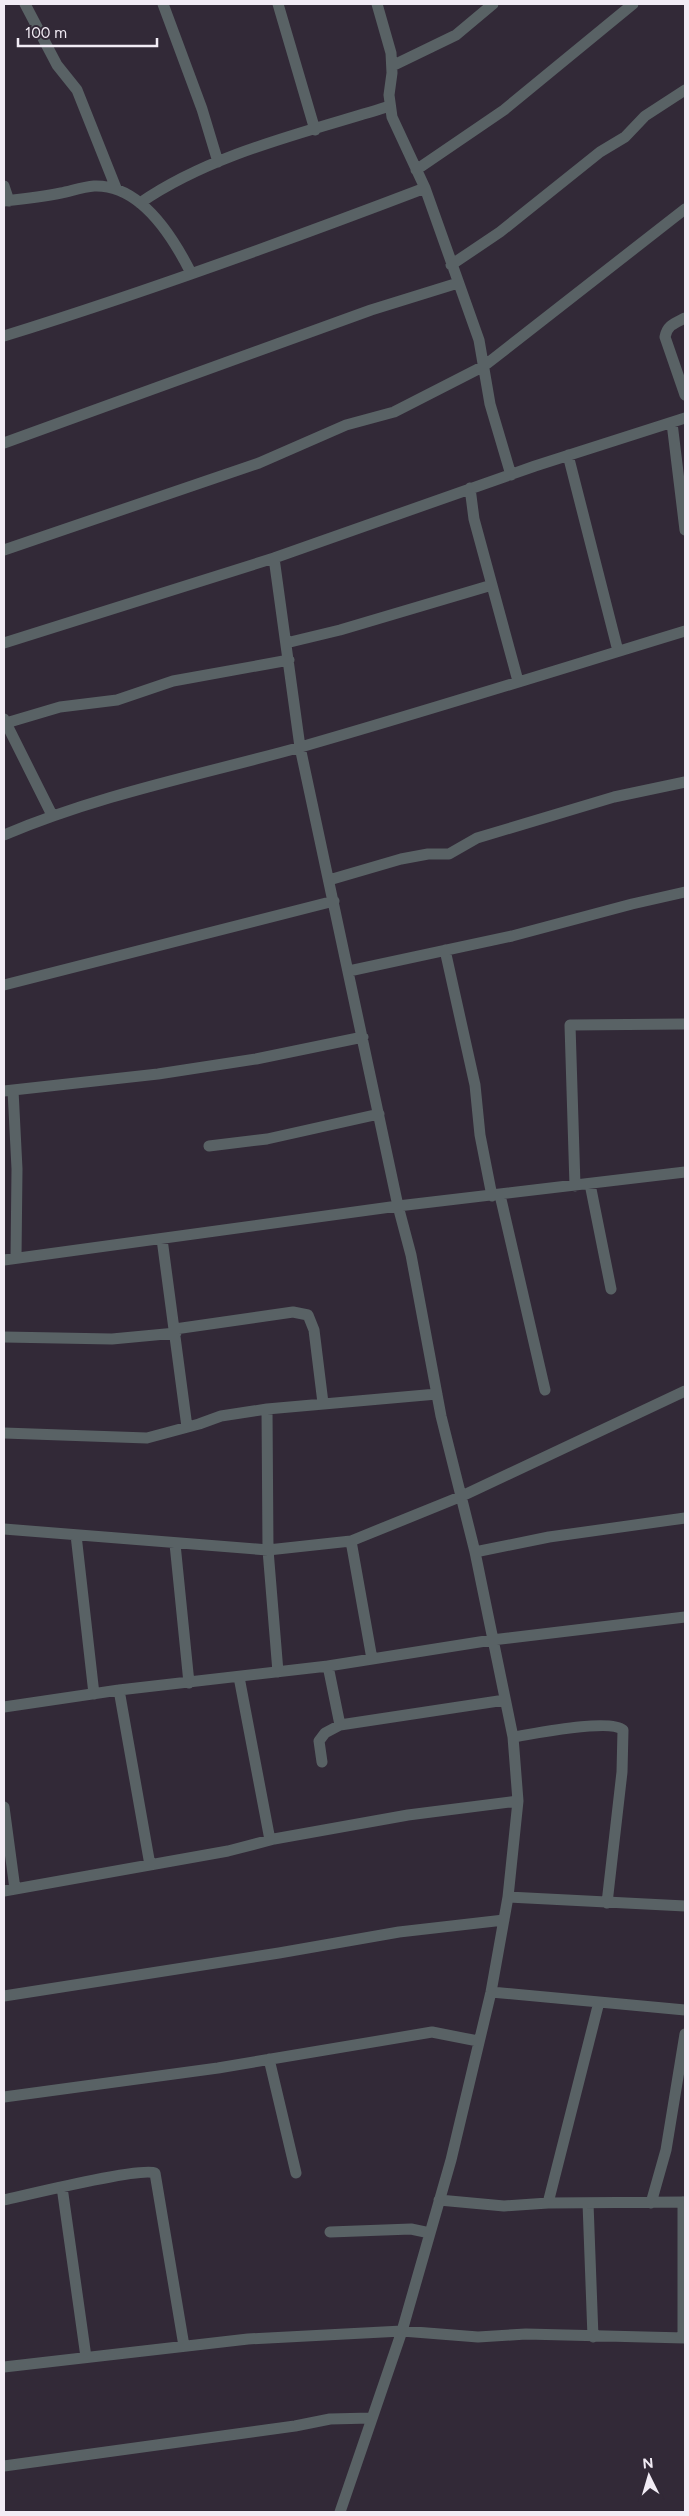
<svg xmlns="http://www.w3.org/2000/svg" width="689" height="2516" font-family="Figtree,sans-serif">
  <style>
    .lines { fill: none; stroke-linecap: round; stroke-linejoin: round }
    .minor { stroke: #596265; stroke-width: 11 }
  </style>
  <rect width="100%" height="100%" fill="#322937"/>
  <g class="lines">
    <!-- minor -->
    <path class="minor" d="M25,4L57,65L77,90L116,188
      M163,4L202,109L218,162
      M278,4L315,130
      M377,4L391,53L392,73L389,95L392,117L425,188L479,340L490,404L511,475
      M392,66L456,35L493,4
      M416,170L504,110L633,4
      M4,186L9,201
      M4,201C23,199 42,197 61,193C71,191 83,187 94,186C141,184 173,237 191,273
      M140,203C212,153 307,132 390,106
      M451,265L500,232L600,152L625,137L645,116L685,90
      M685,318C675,323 667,325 665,337L685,395
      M4,336C146,292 286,241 425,188
      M672,423L685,530
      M4,443L371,310L458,283
      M568,455L618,651
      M470,488L474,519L518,681
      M4,550L259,463L346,425L394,412L484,366L685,209
      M274,558L300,747L398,1206L411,1255L441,1416L475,1552L513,1737L518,1801L508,1897L491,1992L451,2160L402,2331L340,2512
      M4,643L274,558L535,466L685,418
      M286,643L340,630L492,585
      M4,719L52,815
      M6,723L60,707L117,700L173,681L289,660
      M4,835C101,794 200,775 301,747C430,710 557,670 685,631
      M329,880L401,859L428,854H449L477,838L614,797L685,782
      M445,950L475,1085L480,1135L492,1196
      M349,971L512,936L632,904L685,892
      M4,985L334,901
      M13,1090L17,1169L16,1258
      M4,1091L158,1074L256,1059L363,1037
      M209,1146L267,1139L379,1114
      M590,1184L611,1289
      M575,1186L570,1025L685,1024
      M500,1195L545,1390
      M162,1239L187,1427
      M4,1260L398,1206L685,1172
      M175,1329L293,1312L308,1315L314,1330L323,1403
      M4,1337L112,1339L176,1333
      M267,1409L268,1550L278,1672
      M4,1433L147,1438L199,1424L221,1416L267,1409L437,1394
      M4,1529L268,1550L351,1541L462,1496L685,1391
      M76,1535L94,1694
      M351,1541L372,1659
      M175,1544L189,1683
      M475,1552L549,1537L685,1518
      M328,1666L340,1725
      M239,1677L270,1840
      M119,1690L150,1865
      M4,1707L119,1690L328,1666L492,1640L685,1617
      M513,1737C533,1734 610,1718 623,1730L622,1772L607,1903
      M322,1762L319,1741L325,1733L340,1725L505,1700
      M4,1807L15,1889
      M4,1891L228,1851L274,1839L408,1815L518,1801
      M508,1897L685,1906
      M491,1992L685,2010
      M4,1996L279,1953L399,1932L504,1920
      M269,2059L296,2173
      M4,2097L218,2068L432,2032L478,2041
      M62,2187L86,2357
      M4,2200C26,2195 141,2167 155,2173L184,2346
      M439,2200L504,2206L548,2203L685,2202
      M548,2203L599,2002
      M588,2203L593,2337
      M651,2203L666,2150L685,2034
      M330,2232L411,2229L430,2233
      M683,2338V2202
      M4,2367L248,2339L402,2331L478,2337L526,2334L685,2338
      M4,2466L295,2426L330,2419L371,2418"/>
  </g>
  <!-- border -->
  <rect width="689" height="2516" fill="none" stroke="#f2ecf5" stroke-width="10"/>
  <!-- north arrow -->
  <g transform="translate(649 2476) rotate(355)" stroke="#322937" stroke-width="4" paint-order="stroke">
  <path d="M0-4L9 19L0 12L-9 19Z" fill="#f2ecf5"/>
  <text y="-8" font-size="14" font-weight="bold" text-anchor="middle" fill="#f2ecf5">N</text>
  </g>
  <!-- scale -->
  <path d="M18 38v8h139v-8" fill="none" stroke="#f2ecf5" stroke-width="2.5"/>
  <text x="25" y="38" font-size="15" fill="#f2ecf5" stroke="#322937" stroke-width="4" paint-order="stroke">100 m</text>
</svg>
